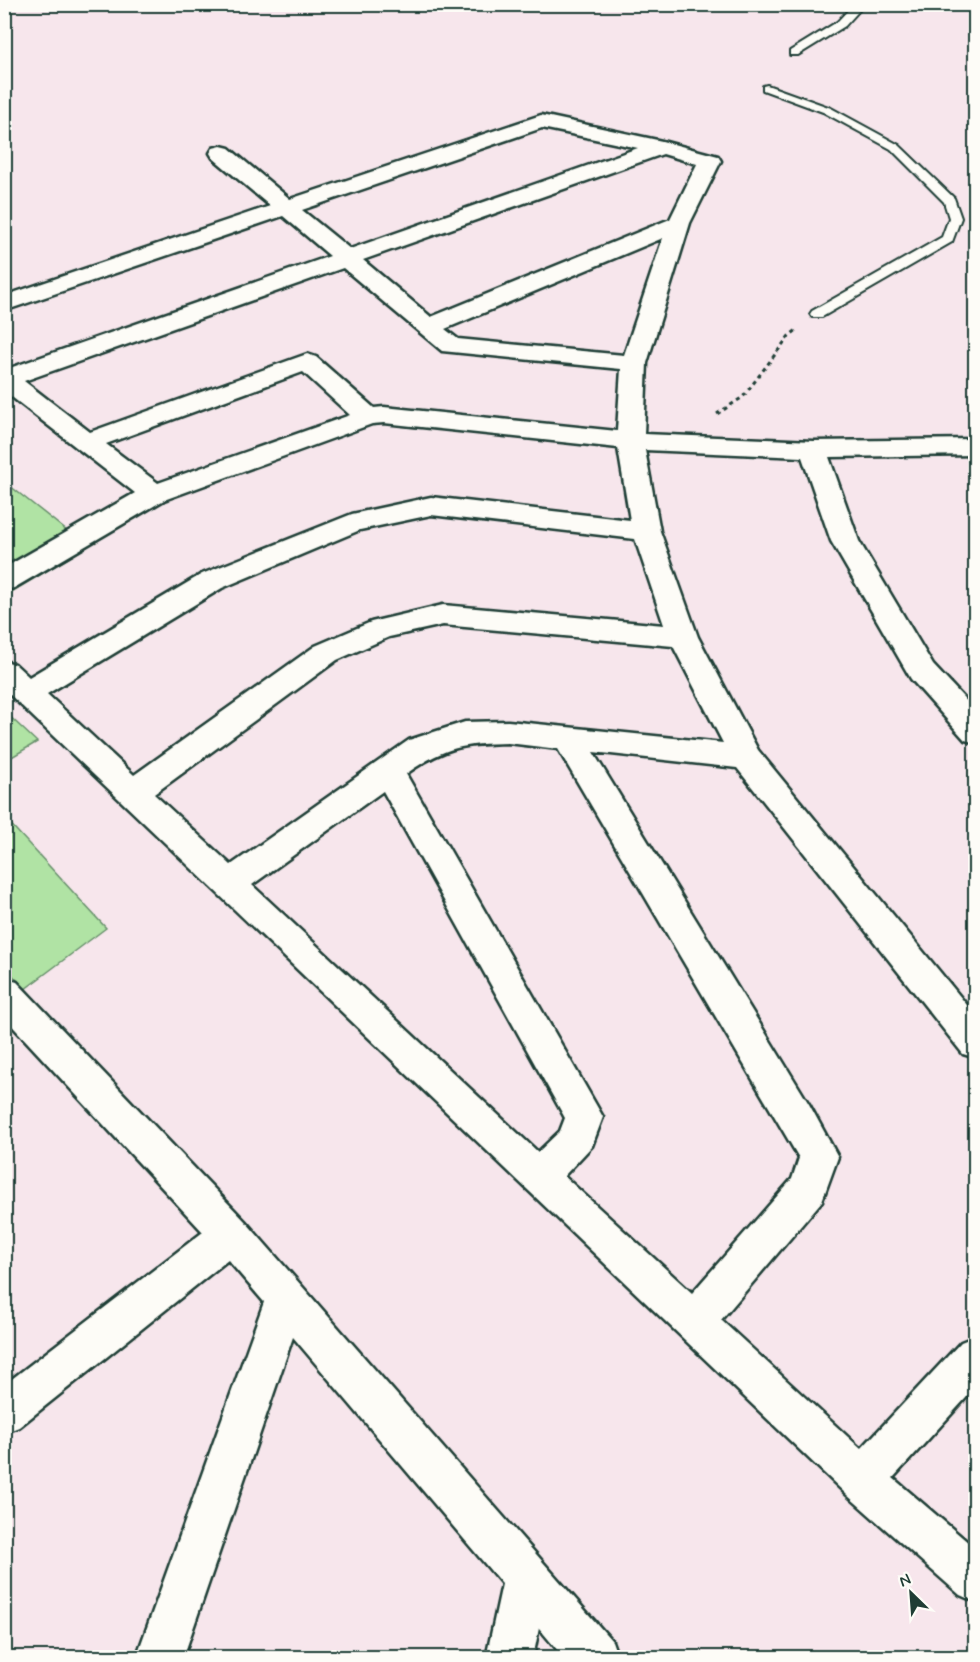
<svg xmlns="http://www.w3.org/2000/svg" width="980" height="1662" font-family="Mynerve,sans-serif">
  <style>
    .green { fill: #b0e3a4; stroke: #68906c; stroke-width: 1.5 }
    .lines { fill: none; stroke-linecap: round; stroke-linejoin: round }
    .service-casing { stroke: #1f3d34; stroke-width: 4 }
    .minor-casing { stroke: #1f3d34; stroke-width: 5 }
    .path { stroke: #1f3d34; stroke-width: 3; stroke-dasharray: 4 4; stroke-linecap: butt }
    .service { fill: #fdfcf7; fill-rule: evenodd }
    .minor { fill: #fdfcf7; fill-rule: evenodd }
  </style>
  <rect width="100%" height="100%" fill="#f7e6ec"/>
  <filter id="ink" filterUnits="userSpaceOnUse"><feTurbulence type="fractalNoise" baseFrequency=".0167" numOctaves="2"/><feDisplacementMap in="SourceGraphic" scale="12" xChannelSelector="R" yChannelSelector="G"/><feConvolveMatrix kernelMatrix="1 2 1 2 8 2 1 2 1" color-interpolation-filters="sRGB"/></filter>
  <g filter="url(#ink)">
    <!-- green -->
    <path class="green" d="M5,482L87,547L5,596Z
      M4,711L37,742L5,761H4Z
      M5,818L106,928L25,989L5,967Z"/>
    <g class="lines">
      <!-- service casing -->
      <g class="service-casing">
        <path id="service" d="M854,4H865L845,26L798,55H790V51L837,22Z
          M767,85L831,108L899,145L954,198L961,218L952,242L822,317H812L810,314L812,311L942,237L949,218L944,202L891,149L823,112L763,90V86Z"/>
      </g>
      <!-- minor casing -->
      <g class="minor-casing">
        <path id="minor" d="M541,115L662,141L718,156L721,161L690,223L647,363L644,434L813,441L976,439V455L829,457L859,541L933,665L976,711V743L965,740L911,679L831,541L802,457L645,450L660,531L698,637L758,750L976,1016V1058L963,1054L737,768L593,752L809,1104L838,1157L822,1201L721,1320L861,1449L961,1342L976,1336V1387L893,1478L976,1549V1602L960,1595L847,1495L4,689V661L15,664L29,677L202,574L352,514L431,497L630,520L618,448L384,423L372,424L164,500L14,588L4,590V568L135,493L4,391V370L330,256L283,216L4,311V296L270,206L213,158L210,153L213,148L221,146L229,148L290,199ZM542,128L638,148L350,249L302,210ZM663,154L697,164L670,219L431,317L363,260ZM663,238L624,355L458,339L445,329ZM343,268L442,351L621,369L617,431L384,407L374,408L316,357L307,354L90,432L24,381ZM303,372L350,415L158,483L106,444ZM431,515L635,539L664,625L443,605L371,622L315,646L134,775L47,694L222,588L360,530ZM443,625L673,646L723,743L508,721L465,722L409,740L231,865L154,794L337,660L389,637ZM508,743L558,749L799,1158L792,1179L692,1293L564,1176L592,1146L603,1117L406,774C444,747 462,744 508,743ZM383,791L565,1118L560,1131L538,1152L252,885Z
          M4,978L17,982L245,1221L612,1641L618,1658H564L539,1628L533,1658H486L502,1584L293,1337L183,1658H136L264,1302L228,1260L19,1427L4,1433V1385L203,1232L4,1017Z"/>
      </g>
      <!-- path -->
      <path class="path" d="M717,414L743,397L789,336L798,329"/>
      <!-- service -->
      <use href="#service" class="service"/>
      <!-- minor -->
      <use href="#minor" class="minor"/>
    </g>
  </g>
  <!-- margin -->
  <rect width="980" height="1662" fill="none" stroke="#fdfcf7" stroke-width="24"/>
  <rect x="12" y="12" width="956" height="1638" fill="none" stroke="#1f3d34" stroke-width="2" filter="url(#ink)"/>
  <!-- north arrow -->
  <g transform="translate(911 1593) rotate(335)" stroke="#fdfcf7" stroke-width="4.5" paint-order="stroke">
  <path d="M0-4.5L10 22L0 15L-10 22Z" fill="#1f3d34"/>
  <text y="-9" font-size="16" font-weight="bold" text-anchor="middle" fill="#1f3d34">N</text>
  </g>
</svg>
